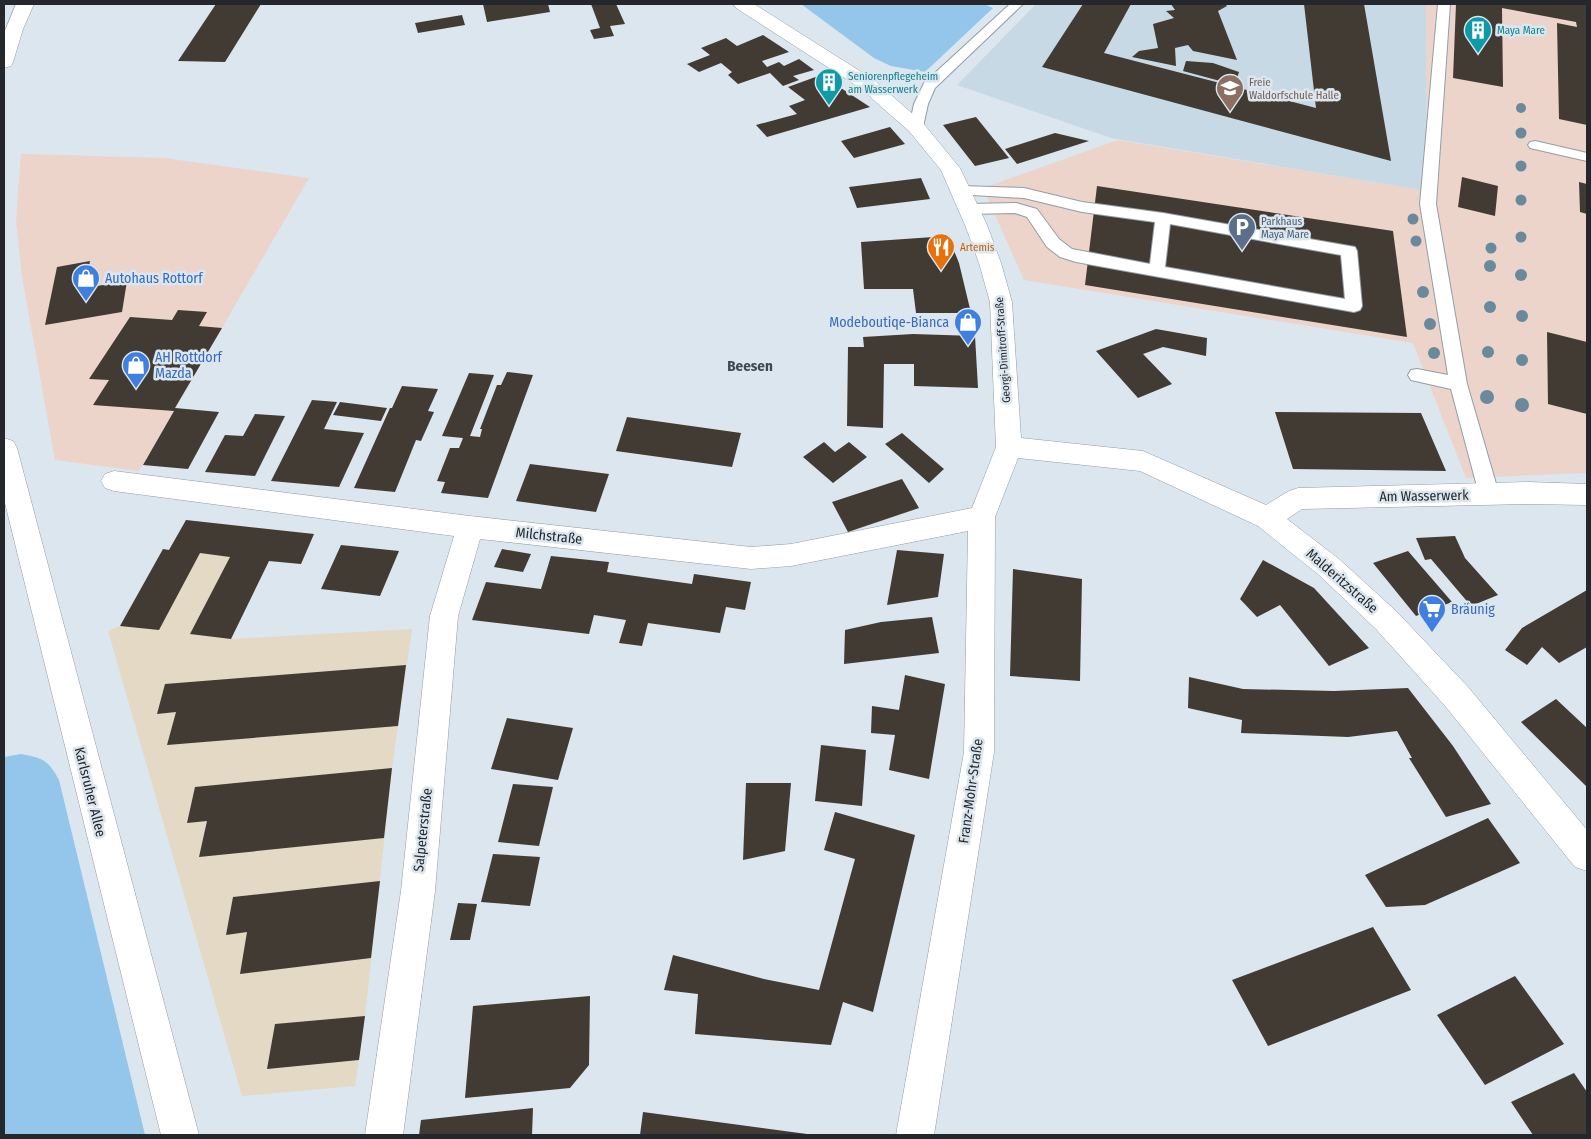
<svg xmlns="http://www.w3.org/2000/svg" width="1591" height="1139" font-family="'Fira Sans Condensed',sans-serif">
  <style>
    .commercial { fill: #ecd4cb }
    .industrial { fill: #e4d9c4 }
    .built { fill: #c8d9e6 }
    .green { fill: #93c6ea }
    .building { fill: #423b33 }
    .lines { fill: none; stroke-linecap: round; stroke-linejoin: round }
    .lane-casing { stroke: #939da5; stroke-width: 2 }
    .street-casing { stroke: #939da5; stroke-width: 1 }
    .secondary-casing { stroke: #939da5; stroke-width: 1 }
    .lane { fill: #fff; fill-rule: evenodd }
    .street { fill: #fff; fill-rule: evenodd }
    .secondary { fill: #fff; fill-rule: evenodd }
    .tree { fill: #698a9d }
    .labels { text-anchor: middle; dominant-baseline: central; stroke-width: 5; stroke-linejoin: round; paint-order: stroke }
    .far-culture-label { font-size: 11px; fill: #0d838f; stroke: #dbe6ee; text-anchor: start }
    .far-education-label { font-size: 11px; fill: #785e54; stroke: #dbe6ee; text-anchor: start }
    .far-service-label { font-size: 11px; fill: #4e5e75; stroke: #dbe6ee; text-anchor: start }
    .far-food-label { font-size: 11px; fill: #c56008; stroke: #dbe6ee; text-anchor: start }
    .far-street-label { font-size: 11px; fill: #24282c; stroke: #dbe6ee }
    .shop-label { font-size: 14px; fill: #366cbe; stroke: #dbe6ee; text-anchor: start }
    .street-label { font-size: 14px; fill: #24282c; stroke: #dbe6ee }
    .neighbourhood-label { font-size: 15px; font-weight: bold; fill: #40494f; stroke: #dbe6ee }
  </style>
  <rect width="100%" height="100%" fill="#dbe6ee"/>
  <!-- commercial -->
  <path class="commercial" d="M1426,4H1587V473L1466,478L1413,343L1024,280L983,188L1118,140L1427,191Z
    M21,154L164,158L309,178L139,471L55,460L22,277L16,220Z"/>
  <!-- industrial -->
  <path class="industrial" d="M186,520L314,534L301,564L269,561L231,639L412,629L392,768L365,1016L355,1086L242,1096L108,631L120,626L163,549L169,550Z"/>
  <!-- built -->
  <path class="built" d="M1036,4H1426L1427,191L1111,138L957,85Z"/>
  <!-- green -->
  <path class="green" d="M801,4H984L993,8L925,72L891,66L874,58Z
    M21,754C43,758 48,760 59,780L145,1135H4V757Z"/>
  <!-- building -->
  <path class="building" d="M216,4H261L225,62L178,61Z
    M483,4H548L550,12L487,22Z
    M591,4H616L625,24L610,26L614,36L594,39L590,30L600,28Z
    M1083,4H1131L1104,53L1316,108L1304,4H1364L1391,161L1042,67Z
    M1171,4H1225L1227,6L1218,11L1237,60L1193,51L1188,45L1175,48L1176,66L1132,57L1139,51L1158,48L1153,24L1174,18L1166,11L1175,10Z
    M1456,4H1587V125L1559,119L1557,23L1577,27L1576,22L1502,8L1503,87L1453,78Z
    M462,15L465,25L418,33L415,23Z
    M763,35L789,52L762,61L767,67L779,62L784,66L799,59L814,70L793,76L799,80L783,86L770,73L738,84L728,75L732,72L721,63L699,72L687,64L710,55L701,48L726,38L737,46Z
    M1186,61L1213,63L1239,72L1235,85L1183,71Z
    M821,75L870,107L767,137L756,125L797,114L789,106L805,100L788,87Z
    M976,117L1009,158L975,166L943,125Z
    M890,127L905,144L854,158L841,141Z
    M1055,133L1089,141L1017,164L1005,149Z
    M1462,177L1498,186L1495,216L1458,207Z
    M921,178L930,199L857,208L849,187Z
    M1579,182L1587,184V214L1580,212Z
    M1097,186L1393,231L1407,337L1085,285Z
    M948,236L959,263L971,313H916L913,289H864L861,242Z
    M90,261L85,288L127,281L122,312L45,325L57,267Z
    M178,310L207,312L199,326L222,328L175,408L219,412L188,469L143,465L174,411L93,405L109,380L89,379L130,317L172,320Z
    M1156,329L1207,338L1206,356L1163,347L1143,354L1172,384L1138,398L1096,351Z
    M1547,332L1587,342V414L1548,404Z
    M913,334L975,336L978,388L914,386V364H884L883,428L847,426L848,347H864L863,337Z
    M507,372L533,375L488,498L441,493L445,482L437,481L450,448H459L463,438L442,436L469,373L494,375L470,436L480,437L482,429H480L497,385H501Z
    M402,386L438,389L428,411L434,412L421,441L416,440L395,492L354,488L390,408H392Z
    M312,400L337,402L324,429L364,433L339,487L271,481Z
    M340,402L387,408L381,421L333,415Z
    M1275,412L1421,413L1446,471L1293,469Z
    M255,414L285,416L255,476L205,472L225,435L243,436Z
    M627,417L741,433L732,467L616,451Z
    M902,433L944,469L929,483L885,444Z
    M824,442L835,452L849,442L867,457L833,483L803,457Z
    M530,464L609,474L596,512L516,501Z
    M902,479L919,508L848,532L832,502Z
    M186,520L314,534L301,564L269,561L231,639L190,634L230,557L200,553L159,630L120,626L163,549L169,550Z
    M1455,536L1465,558L1498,595L1471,606L1431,559L1425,560L1416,538Z
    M341,545L399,551L380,596L321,589Z
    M502,549L531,554L523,572L494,567Z
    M897,550L944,554L938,597L887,605Z
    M1408,551L1452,602L1416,616L1373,563Z
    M551,556L609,562L607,572L692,584L694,574L751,582L745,610L726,607L720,633L648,623L642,646L619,643L626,620L594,615L589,634L472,620L486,582L541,589Z
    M1263,560L1314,588L1369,648L1329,666L1280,605L1257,617L1240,599Z
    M1013,569L1082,579L1080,681L1010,676Z
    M1587,590V647L1559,663L1542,647L1527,665L1505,650L1522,628Z
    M932,617L939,653L844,664L845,630L881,622Z
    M406,665L398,726L167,745L176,712L157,714L165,684Z
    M905,675L945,684L929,779L889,770L895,735L871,733L872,706L899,710Z
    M1189,677L1243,689L1334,691L1408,688L1453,746L1491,804L1446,817L1409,758H1412L1397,731L1348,737L1241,733L1242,720L1188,708Z
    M1556,699L1587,728V787L1521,722Z
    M507,718L573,728L558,780L491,769Z
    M821,745L866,750L862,806L815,801Z
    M392,768L384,838L199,857L207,821L187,823L195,787Z
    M746,783H791L785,851L743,860Z
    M513,784L553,787L539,846L498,842Z
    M835,812L915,835L873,1012L843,1002L831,1045L695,1034L698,994L664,990L673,955L764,979L819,990L855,859L824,850Z
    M1488,818L1520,863L1425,905L1386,907L1365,875Z
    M493,854L540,857L530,906L481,902Z
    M380,881L371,958L240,974L247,932L226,935L233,897Z
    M458,903L477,904L470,940H450Z
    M1373,927L1411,990L1268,1046L1232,980Z
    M1515,976L1564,1044L1485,1085L1437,1015Z
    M590,996L589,1065L570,1088L465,1098L473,1006Z
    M365,1016L359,1060L267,1069L275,1024Z
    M1574,1073L1587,1092V1135H1533L1511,1102Z
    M533,1108L532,1135H419L421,1120Z
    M643,1112L807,1134V1135H640Z"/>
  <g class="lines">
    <!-- lane casing -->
    <g class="lane-casing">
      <path id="lane" d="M1010,4H1023L935,88L928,104L923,127L921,130H911L909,127L914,104L924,83Z
        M1438,4H1450L1436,204L1467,384L1499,494L1496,499L1489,502L1482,499L1479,494L1451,389L1411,380L1408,375L1411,370L1417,369L1448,375L1420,204Z
        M1535,141L1587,153V161L1530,148L1528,145L1530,142Z
        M961,186L1024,188L1082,202L1163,213L1355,247L1357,251L1362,306L1360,310L1354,312L1076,262L1060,257L1047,247L1027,217L1015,213L969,214L964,213L961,209L964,205L969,204L1016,203L1037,209L1059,239L1072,249L1150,264L1155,222L1082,212L1024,198L956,194L953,191L956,188ZM1170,224L1341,255L1345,299L1165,267Z"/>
    </g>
    <!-- street casing -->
    <g class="street-casing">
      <path id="street" d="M733,4H754L874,80L923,123L960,168L987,225L1001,263L1012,302L1021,438L1143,451L1266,505L1289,491L1298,488L1528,482L1587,484V505L1528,504L1302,509L1287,519L1339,559L1396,611L1468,687L1587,830V871L1575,867L1446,707L1376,629L1319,575L1258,526L1140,471L1018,458L995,517L994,752L934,1135H896L964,752L968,531L791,566L751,569L480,539L458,616L435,891L403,1135H365L401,891L430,616L454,536L114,491L105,488L101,481L105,474L114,471L470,516L751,547L791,544L972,508L996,447L990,302L979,263L965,225L941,170L909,131L860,88L736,8Z"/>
    </g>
    <!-- secondary casing -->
    <g class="secondary-casing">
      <path id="secondary" d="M16,4H34L23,29L13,62L11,66L4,68V33Z
        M4,438L13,441L17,448L199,1135H161L4,499Z"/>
    </g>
    <!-- lane -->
    <use href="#lane" class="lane"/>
    <!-- street -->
    <use href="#street" class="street"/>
    <!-- secondary -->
    <use href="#secondary" class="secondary"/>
  </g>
  <!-- trees -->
  <g class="tree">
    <circle cx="1521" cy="108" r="5"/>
    <circle cx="1521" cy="133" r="5.5"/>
    <circle cx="1521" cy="166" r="5.5"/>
    <circle cx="1521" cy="200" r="5.5"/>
    <circle cx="1413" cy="219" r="5.5"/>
    <circle cx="1521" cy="237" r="5.5"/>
    <circle cx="1416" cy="241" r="5.5"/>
    <circle cx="1491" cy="248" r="5.5"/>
    <circle cx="1490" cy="266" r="6"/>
    <circle cx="1521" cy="275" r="6"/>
    <circle cx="1423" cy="292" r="6"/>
    <circle cx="1490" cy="307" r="6"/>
    <circle cx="1522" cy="316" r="6"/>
    <circle cx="1430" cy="324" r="6"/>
    <circle cx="1488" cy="352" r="6"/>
    <circle cx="1434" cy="353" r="6"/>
    <circle cx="1522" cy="360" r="6"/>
    <circle cx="1487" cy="397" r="7"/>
    <circle cx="1522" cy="405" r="7"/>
  </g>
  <!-- icons -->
  <defs>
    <g id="building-pin" transform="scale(1.4375)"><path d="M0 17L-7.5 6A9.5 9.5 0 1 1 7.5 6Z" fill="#0f9aa8" stroke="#dbe6ee"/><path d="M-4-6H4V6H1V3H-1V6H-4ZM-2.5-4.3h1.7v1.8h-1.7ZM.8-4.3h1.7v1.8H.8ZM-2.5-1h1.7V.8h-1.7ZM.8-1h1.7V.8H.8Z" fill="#fff"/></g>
    <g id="school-pin" transform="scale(1.4375)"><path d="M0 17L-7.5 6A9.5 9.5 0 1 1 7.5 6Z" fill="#8d6e63" stroke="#dbe6ee"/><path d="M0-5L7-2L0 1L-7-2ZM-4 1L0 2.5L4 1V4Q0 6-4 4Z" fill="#fff"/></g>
    <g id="parking-pin" transform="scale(1.4375)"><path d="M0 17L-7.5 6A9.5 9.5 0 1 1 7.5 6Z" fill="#5c6f8a" stroke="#dbe6ee"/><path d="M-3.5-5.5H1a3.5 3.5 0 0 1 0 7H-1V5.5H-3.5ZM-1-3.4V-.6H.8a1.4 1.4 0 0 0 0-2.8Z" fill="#fff"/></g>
    <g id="restaurant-pin" transform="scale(1.4375)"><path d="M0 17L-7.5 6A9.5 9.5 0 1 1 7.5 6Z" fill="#e8710a" stroke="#dbe6ee"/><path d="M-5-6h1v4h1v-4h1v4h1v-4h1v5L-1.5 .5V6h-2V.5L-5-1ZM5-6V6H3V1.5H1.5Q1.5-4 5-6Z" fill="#fff"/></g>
    <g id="shop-pin" transform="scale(1.4375)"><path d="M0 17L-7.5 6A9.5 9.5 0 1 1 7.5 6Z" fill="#3f7fe0" stroke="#dbe6ee"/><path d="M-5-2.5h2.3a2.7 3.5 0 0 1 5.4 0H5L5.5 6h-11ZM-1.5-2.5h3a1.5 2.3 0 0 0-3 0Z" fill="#fff"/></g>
    <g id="supermarket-pin" transform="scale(1.4375)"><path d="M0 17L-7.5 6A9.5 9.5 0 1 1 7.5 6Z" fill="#3f7fe0" stroke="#dbe6ee"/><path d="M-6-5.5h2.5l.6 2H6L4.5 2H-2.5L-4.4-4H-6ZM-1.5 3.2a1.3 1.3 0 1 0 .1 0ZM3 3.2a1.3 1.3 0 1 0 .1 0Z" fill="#fff"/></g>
  </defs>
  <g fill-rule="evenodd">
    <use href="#building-pin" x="1478" y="30"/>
    <use href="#building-pin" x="829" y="82"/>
    <use href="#school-pin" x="1230" y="88"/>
    <use href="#parking-pin" x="1242" y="227"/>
    <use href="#restaurant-pin" x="941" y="247"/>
    <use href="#shop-pin" x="86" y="278"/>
    <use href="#shop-pin" x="968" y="322"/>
    <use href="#shop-pin" x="136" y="365"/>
    <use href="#supermarket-pin" x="1432" y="609"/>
  </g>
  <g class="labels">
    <!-- far-culture labels -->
    <g class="far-culture-label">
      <text x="1497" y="30">Maya Mare</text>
      <text x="848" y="76">Seniorenpflegeheim<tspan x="848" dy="13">am Wasserwerk</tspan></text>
    </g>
    <!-- far-education labels -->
    <g class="far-education-label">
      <text x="1249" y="82">Freie<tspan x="1249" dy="13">Waldorfschule Halle</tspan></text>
    </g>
    <!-- far-service labels -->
    <g class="far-service-label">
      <text x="1261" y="221">Parkhaus<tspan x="1261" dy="13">Maya Mare</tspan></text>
    </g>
    <!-- far-food labels -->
    <g class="far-food-label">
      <text x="960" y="247">Artemis</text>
    </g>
    <!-- far-street labels -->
    <g class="far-street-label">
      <text transform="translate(1003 350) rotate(-94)">Georgi-Dimitroff-Straße</text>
    </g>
    <!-- shop labels -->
    <g class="shop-label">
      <text x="105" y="278">Autohaus Rottorf</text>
      <text x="949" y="322" text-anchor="end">Modeboutiqe-Bianca</text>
      <text x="155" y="357">AH Rottdorf<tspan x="155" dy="16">Mazda</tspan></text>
      <text x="1451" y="609">Bräunig</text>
    </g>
    <!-- street labels -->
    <g class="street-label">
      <text transform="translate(1424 496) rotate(-1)">Am Wasserwerk</text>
      <text transform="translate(549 536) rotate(6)">Milchstraße</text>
      <text transform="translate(1342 581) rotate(41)">Malderitzstraße</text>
      <text transform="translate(971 791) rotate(-82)">Franz-Mohr-Straße</text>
      <text transform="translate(90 792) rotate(76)">Karlsruher Allee</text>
      <text transform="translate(423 830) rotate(-84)">Salpeterstraße</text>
    </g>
    <!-- neighbourhood labels -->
    <g class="neighbourhood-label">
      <text x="750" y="366">Beesen</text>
    </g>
  </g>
  <!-- border -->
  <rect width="1591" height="1139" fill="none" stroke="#24282c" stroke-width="10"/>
</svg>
